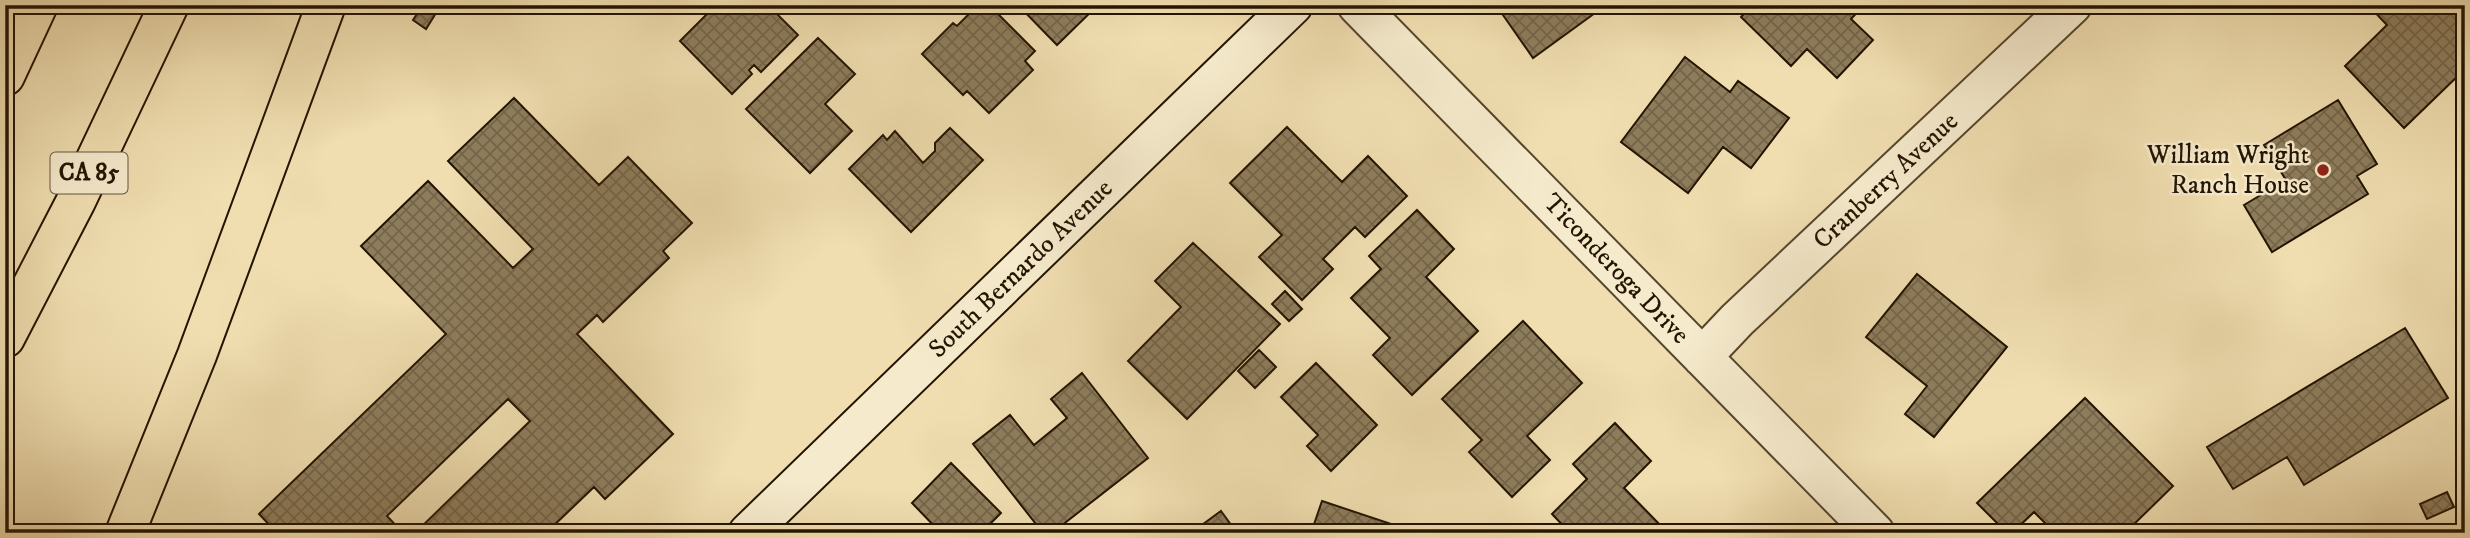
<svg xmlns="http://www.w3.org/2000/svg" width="2470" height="538" font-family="'IM FELL DW Pica',serif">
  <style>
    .building { fill: url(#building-cross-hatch); stroke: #231401; stroke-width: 2 }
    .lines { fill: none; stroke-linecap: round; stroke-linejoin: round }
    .street-casing { stroke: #56462d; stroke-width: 42 }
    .secondary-casing { stroke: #231401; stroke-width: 42 }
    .highway-casing { stroke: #231401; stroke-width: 42 }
    .street { stroke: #f5eacc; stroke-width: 38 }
    .secondary { stroke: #f5eacc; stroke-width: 38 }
    .highway { stroke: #f0deb0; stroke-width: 38 }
    .poi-dot { fill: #8f2418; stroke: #f5eacc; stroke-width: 2.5 }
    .labels { text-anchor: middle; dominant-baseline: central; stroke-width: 5; stroke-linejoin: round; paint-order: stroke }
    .shield { fill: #f5eacc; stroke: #62543e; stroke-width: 2 }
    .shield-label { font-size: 24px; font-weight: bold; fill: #231401 }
    .poi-label { font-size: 26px; fill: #231401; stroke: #f5eacc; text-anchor: end }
    .street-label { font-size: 26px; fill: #231401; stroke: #f5eacc }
  </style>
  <defs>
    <pattern id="building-cross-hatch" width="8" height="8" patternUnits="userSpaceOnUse" patternTransform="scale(1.75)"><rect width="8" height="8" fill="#8e7d5c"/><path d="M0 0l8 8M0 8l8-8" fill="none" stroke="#74654a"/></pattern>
  </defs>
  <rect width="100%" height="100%" fill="#f0deb0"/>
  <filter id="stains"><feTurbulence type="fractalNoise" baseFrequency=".00286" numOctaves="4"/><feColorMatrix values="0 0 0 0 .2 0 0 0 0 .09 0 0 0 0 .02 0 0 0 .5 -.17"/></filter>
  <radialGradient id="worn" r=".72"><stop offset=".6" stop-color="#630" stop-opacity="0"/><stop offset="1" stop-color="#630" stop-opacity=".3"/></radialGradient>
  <!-- building -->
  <path class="building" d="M423,5H441L426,29L413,20Z
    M716,5H758L762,9L768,5L798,35L761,72L754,65L749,70L752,74L732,94L680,41Z
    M978,5H989L1035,51L1025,61L1033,70L989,113L967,91L963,95L922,54L953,23L957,26Z
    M1018,5H1098L1057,45Z
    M1496,5H1606L1533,58Z
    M1752,5H1864L1851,19L1873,40L1837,78L1807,49L1791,66L1741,17Z
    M2368,5H2458L2465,12V69L2404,128L2345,66L2387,25Z
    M818,38L855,74L825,104L852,131L810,173L746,109Z
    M1685,57L1730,92L1738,81L1789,118L1751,168L1723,147L1688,193L1621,142Z
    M514,98L599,185L628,157L692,223L663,251L669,258L603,322L597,315L577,334L673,434L605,499L594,487L546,533H415L530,421L508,399L387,516L403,533H277L259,514L446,334L361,246L428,181L513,268L533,249L448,161Z
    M2338,100L2377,164L2357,176L2368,194L2272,252L2244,205L2286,180L2264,145Z
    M1287,127L1342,182L1368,156L1407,196L1365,237L1355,227L1323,259L1333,269L1302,300L1259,257L1282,235L1230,183Z
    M950,128L983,160L911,232L849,169L883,135L887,140L895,131L923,163L935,151V143Z
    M1417,210L1454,249L1426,277L1478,331L1412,395L1373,355L1390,338L1351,298L1381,269L1369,256Z
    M1193,243L1280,324L1187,419L1128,361L1181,307L1155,281Z
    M1917,274L2007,347L1934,437L1905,414L1927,386L1866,337Z
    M1285,291L1302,309L1289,321L1272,304Z
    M1523,321L1582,383L1527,436L1550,460L1512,497L1469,452L1482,440L1442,399Z
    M2405,328L2448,398L2304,485L2287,457L2233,489L2207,447Z
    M1259,350L1276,367L1255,388L1238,371Z
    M1316,363L1377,425L1331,471L1307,446L1318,435L1281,397Z
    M1082,373L1148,458L1052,533H1043L973,444L1010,415L1034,445L1067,418L1051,399Z
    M2085,398L2173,486L2125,533H2055L2034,512L2012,533H2007L1977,503Z
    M1615,423L1651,461L1624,488L1668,533H1570L1552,514L1587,479L1573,464Z
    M951,463L1001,513L989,525L997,533H938L939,531L912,503Z
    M2447,492L2454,507L2427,519L2420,504Z
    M1322,501L1418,533H1311Z
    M1221,511L1237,533H1191Z"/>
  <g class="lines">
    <!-- street casing -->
    <g class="street-casing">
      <path id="street" d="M1357,5L1875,533
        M1702,357L1737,320L2072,5"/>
    </g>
    <!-- secondary casing -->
    <g class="secondary-casing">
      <path id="secondary" d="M748,533L1293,5"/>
    </g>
    <!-- highway casing -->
    <g class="highway-casing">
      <path id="highway" d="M5,76L38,5
        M5,338L76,201L169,5
        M125,533L197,355L326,5"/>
    </g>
    <!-- street -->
    <use href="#street" class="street"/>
    <!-- secondary -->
    <use href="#secondary" class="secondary"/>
    <!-- highway -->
    <use href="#highway" class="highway"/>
  </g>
  <!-- markers -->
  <circle class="poi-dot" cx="2323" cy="170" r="7"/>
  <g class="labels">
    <!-- shield labels -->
    <rect class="shield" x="50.5" y="152.5" width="77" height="41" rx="5"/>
    <g class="shield-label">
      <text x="89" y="173">CA 85</text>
    </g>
    <!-- poi labels -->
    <g class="poi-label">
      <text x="2309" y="155">William Wright<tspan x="2309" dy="30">Ranch House</tspan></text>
    </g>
    <!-- street labels -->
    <g class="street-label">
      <text transform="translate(1886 181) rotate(-43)">Cranberry Avenue</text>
      <text transform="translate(1021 269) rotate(-44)">South Bernardo Avenue</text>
      <text transform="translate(1616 269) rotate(46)">Ticonderoga Drive</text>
    </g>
  </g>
  <!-- margin -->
  <rect width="2470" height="538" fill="none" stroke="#f0deb0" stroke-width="28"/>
  <rect x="7" y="7" width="2456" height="524" fill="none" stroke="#231401" stroke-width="3.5"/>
  <rect x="14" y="14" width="2442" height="510" fill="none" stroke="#231401" stroke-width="2"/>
  <rect width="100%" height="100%" filter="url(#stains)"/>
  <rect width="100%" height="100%" fill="url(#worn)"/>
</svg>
